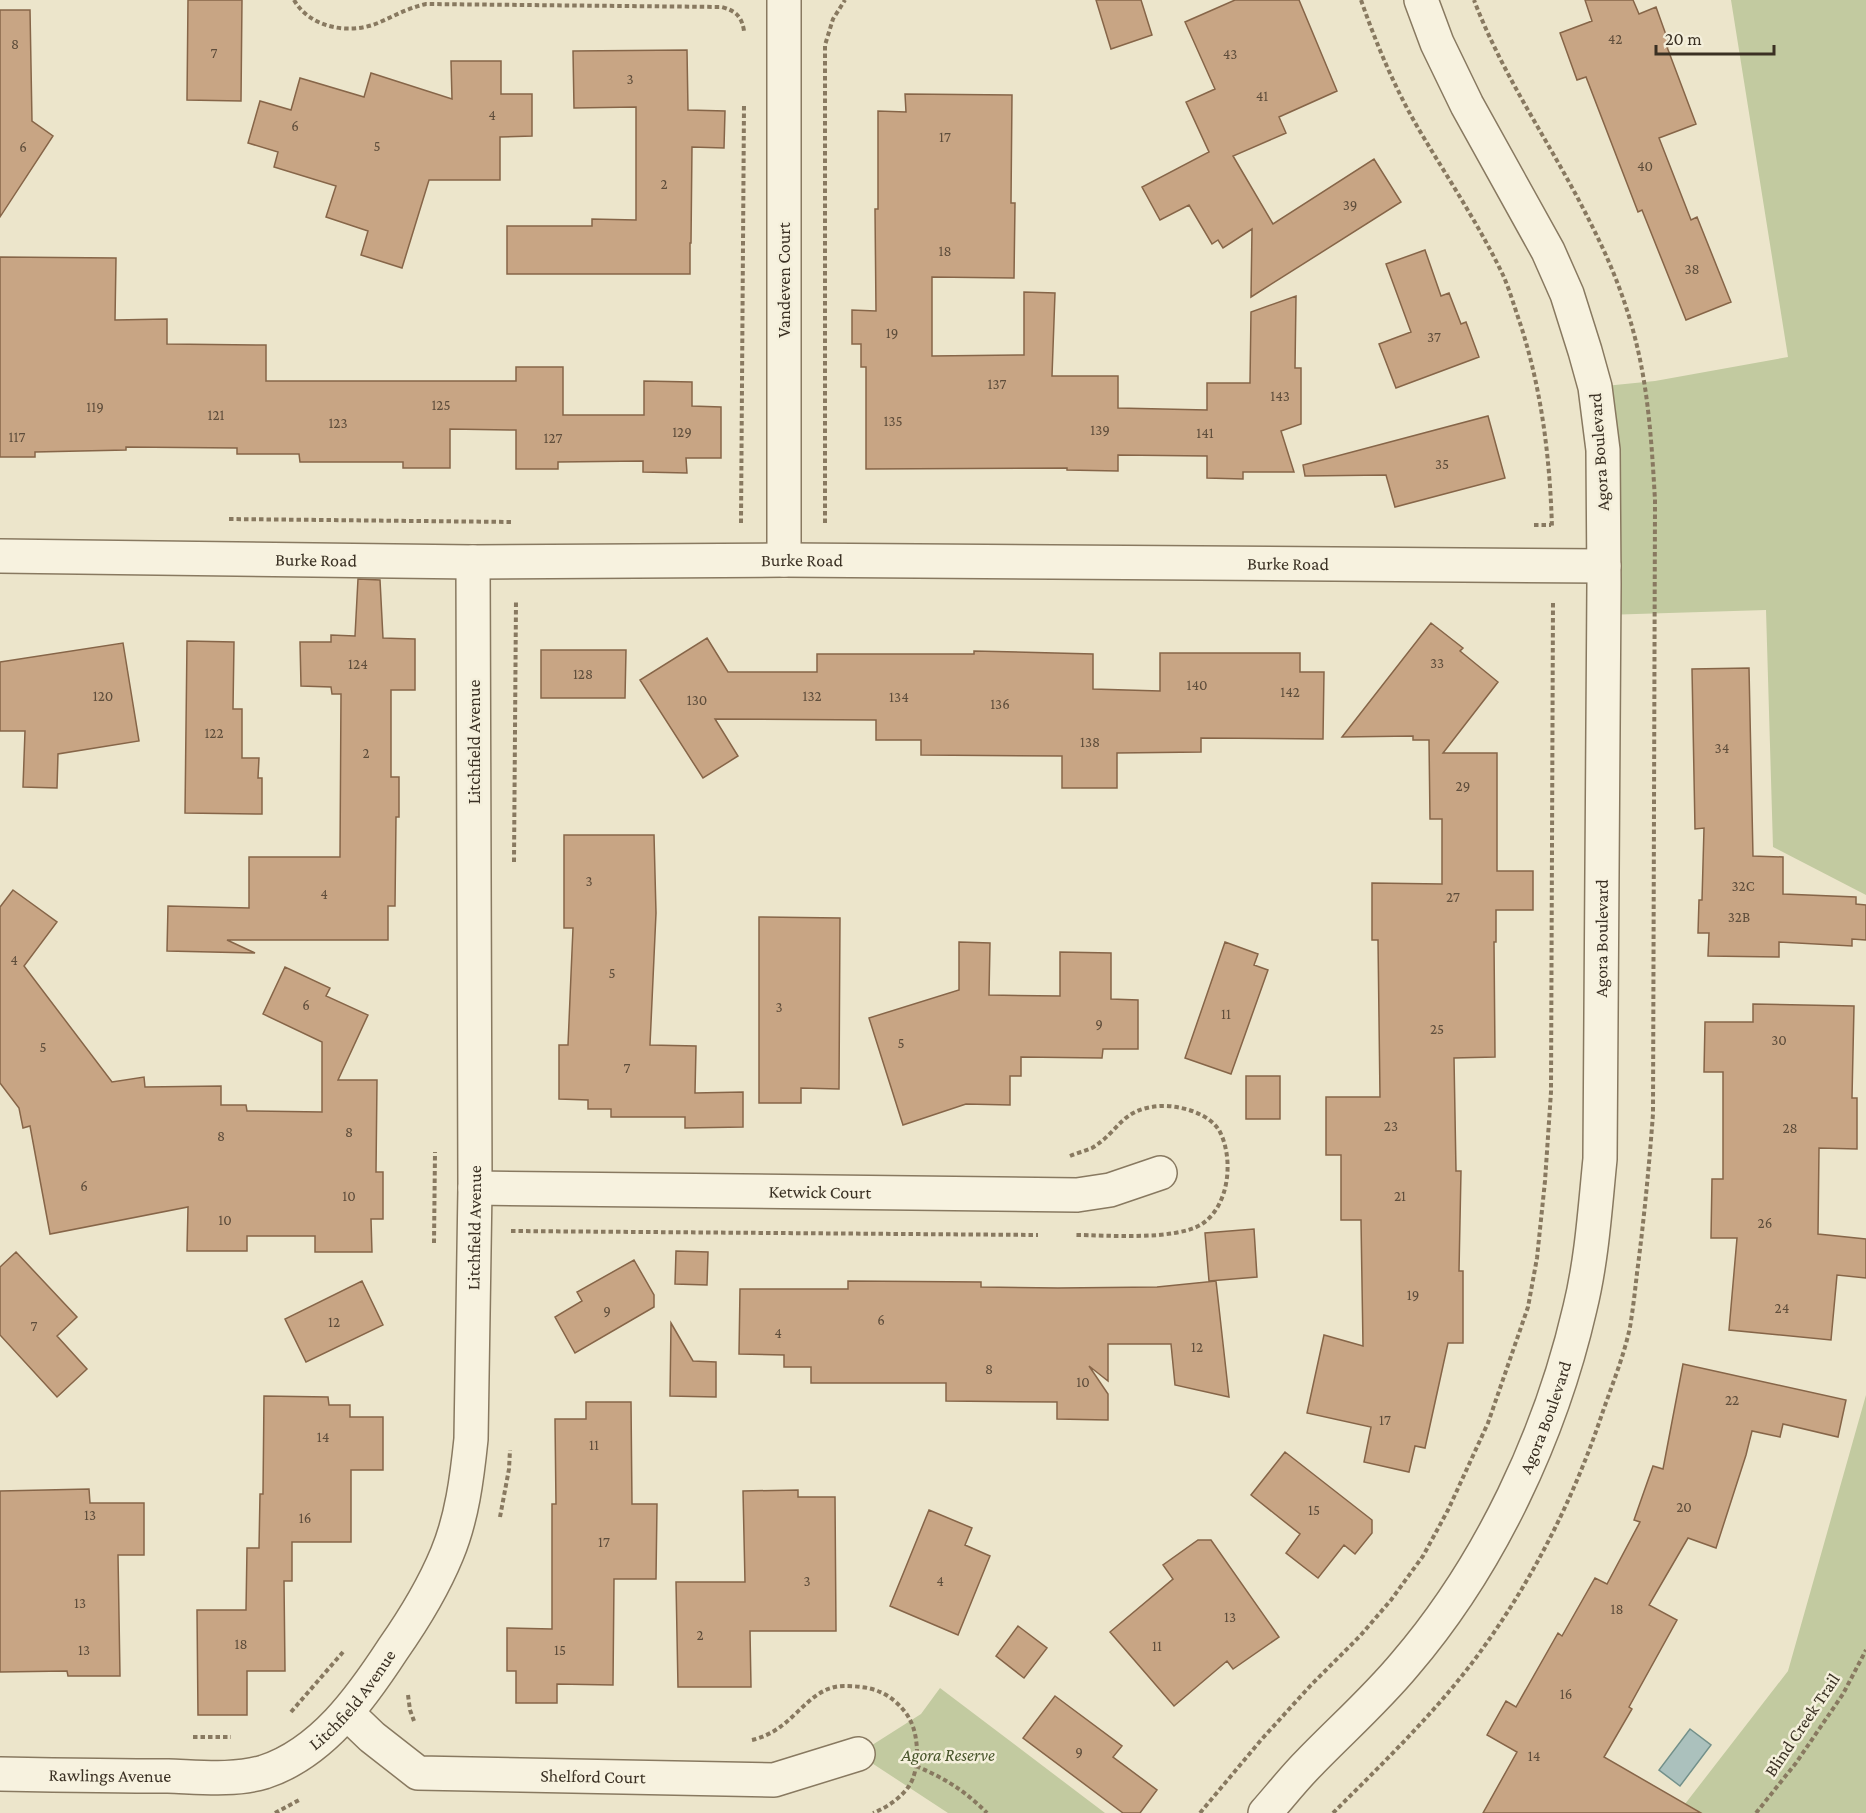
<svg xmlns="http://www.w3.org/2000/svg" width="1866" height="1813" font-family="'Crimson Pro',serif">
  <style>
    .green { fill: #c2caa0 }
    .water { fill: #abc1bd; stroke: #72908a; stroke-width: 1.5 }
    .building { fill: #c8a584; stroke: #866548; stroke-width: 1.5 }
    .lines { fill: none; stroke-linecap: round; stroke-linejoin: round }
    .minor-casing { stroke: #887960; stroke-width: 36 }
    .path { stroke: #887960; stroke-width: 4; stroke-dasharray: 4.5 3; stroke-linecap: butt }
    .minor { stroke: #f7f2df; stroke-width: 33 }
    .labels { text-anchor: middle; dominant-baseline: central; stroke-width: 5; stroke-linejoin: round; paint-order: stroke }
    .number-label { font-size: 15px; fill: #5e4d3b }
    .street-label { font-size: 18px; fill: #3a3023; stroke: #f4efdb }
    .park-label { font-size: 18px; font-style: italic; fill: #48552b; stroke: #f4efdb }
  </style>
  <rect width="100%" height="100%" fill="#ece5cb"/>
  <!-- green -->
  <path class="green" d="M1731,0H1866V895L1773,847L1766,610L1604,615L1595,387L1655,381L1788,357Z
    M1866,1395V1813H1678L1788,1671Z
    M940,1688L1105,1813H948L858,1754L921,1714Z"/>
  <!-- water -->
  <path class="water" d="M1690,1729L1711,1745L1680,1786L1659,1770Z"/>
  <!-- building -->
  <path class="building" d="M188,0H242L241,101L187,100Z
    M1096,0H1141L1152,35L1111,49Z
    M1235,0H1299L1337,91L1279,117L1286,133L1233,156L1273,224L1374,159L1401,202L1251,297L1252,229L1223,248L1218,240L1212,244L1189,205L1160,220L1142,187L1209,152L1186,102L1215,89L1185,22Z
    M1585,0H1633L1639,14L1656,7L1670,46L1667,47L1696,124L1659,138L1691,220L1697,217L1731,302L1686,320L1642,210L1638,212L1586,77L1577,80L1560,33L1592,21Z
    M0,10H30L32,121L53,136L0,217Z
    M687,50L688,110L725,111L724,148L692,147L691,243H690V274H507V226H592V219L636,220V107L574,108L573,51Z
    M451,61H501V94H532V136L500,137V180H429L402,268L361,255L368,231L326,217L336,186L274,167L278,152L248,143L260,101L291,110L300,78L364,97L371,73L452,99Z
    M905,94L1012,95L1011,203H1015L1014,278L932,277V356L1024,355V292L1055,293L1052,376H1118V408L1207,410V383H1250L1251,312L1296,296L1295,368H1301V424L1281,431L1294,472H1243V479L1207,478V456L1118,455V471L1067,470V468L866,469V367H861V344H852V310L876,311L875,209H878V111L906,112Z
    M1425,250L1441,296L1449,293L1461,324L1466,322L1479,357L1396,388L1379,344L1411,332L1386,264Z
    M0,257L116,258L115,320L167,319V344L266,345V381H516V367H563V415H644V381L692,382V406L721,407V458H686L687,473L643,472V461L558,462V469H516V430L450,429V468H403V462H300L299,454H237V448L126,447V450L35,452V457H0Z
    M1488,416L1505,478L1395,507L1386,475L1305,476L1303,465Z
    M358,579L380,580L383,638L415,639V690H391V777H399V817H396L395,906H388V940H227L255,953L167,951L168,906L249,908V857H340L341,694H332L331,687L301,686L300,642H331V635L355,636Z
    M1431,623L1463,648L1460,651L1498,682L1443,753H1497V871H1533V910H1496V942H1494L1495,1057L1454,1058L1456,1171H1461L1459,1271H1463V1343H1448L1425,1448L1415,1446L1409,1472L1364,1462L1371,1427L1307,1413L1324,1335L1363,1346L1361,1220H1341V1155H1326V1097H1380L1378,940H1372V883L1442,884V819H1430L1429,740H1413V736L1342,737Z
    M707,638L728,672H817V654H974V651L1093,654V689L1160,691V653H1300V672H1324L1323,739L1201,738V752L1117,753V788H1062V756L921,755V740H876V720L715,719L738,756L703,778L640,680Z
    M187,641L234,642L233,709H242V758H259L258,778H262V814L185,813Z
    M123,643L139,741L58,754L57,788L23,787L25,731H0V662Z
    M541,650H626L625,698H541Z
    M1749,668L1753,856L1783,857V894L1856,897V904L1866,905V940L1852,939V946L1779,942V957L1708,956L1709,933H1698L1699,900H1702L1704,828L1695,829L1692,669Z
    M564,835H654L656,913L650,1045L696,1046L695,1093L743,1092V1127L685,1128V1117H611V1109H588V1100L559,1099V1045H568L573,928H564Z
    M13,890L57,922L24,966L112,1082L144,1077L145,1087L221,1086V1105H246L247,1111L322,1112V1042L263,1014L285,967L330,988L326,996L368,1015L338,1080H377L376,1172H383V1219H371L372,1252H315V1236H247V1251H187L188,1207L50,1234L30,1126L23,1128L19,1108L0,1083V907Z
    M759,917L840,918L839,1089L801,1088V1103H759Z
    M959,942L990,943L989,995L1060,996V952L1111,953V999L1138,1000V1049H1103L1102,1058L1021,1057V1076H1010V1105L966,1104L903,1125L869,1018L959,990Z
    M1225,942L1258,954L1254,965L1268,970L1231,1074L1185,1058Z
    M1753,1004L1854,1006L1852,1098H1857V1149L1819,1148L1818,1234L1866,1239V1278L1837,1275L1831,1340L1729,1330L1737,1238H1711L1712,1179H1723V1072H1704L1705,1022H1753Z
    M1246,1076H1280V1119H1246Z
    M1254,1229L1257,1277L1209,1281L1205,1233Z
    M676,1251L708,1252L707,1285L675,1284Z
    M16,1252L77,1317L57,1336L87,1369L57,1397L0,1335V1267Z
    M634,1260L654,1295V1307L575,1353L555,1317L582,1301L577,1292Z
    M362,1281L383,1325L306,1362L285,1319Z
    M848,1281L981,1282V1287L1058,1288L1157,1287L1216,1281L1229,1397L1175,1385L1171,1344H1108V1381L1089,1366L1108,1394V1420L1057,1419V1402L946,1401V1383H811V1367H784V1355L739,1354L740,1289H848Z
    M671,1323L693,1361L716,1362V1397L670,1396Z
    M1683,1364L1846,1400L1838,1437L1783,1424L1780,1437L1752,1431L1746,1455L1716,1548L1688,1538L1649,1605L1677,1620L1629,1707L1632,1709L1604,1757L1701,1813H1483L1517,1752L1487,1735L1506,1701L1516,1707L1558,1633L1562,1636L1595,1578L1607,1584L1640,1522L1634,1520L1653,1466L1663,1469Z
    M264,1396L328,1397L329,1405H350V1417H383V1470H351V1542H292V1581H284L285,1671H247V1715H198L197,1610H246L247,1548H259L260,1494H263Z
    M586,1402H631L632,1504H657L656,1579H614L613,1685L557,1684V1703H516V1671H507V1628L552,1629V1504H556L555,1419H586Z
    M1285,1452L1372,1520V1533L1355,1554L1344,1545L1318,1578L1286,1553L1300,1534L1251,1495Z
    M89,1489L90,1503H144V1555H118L120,1676H68L67,1671L0,1672V1491Z
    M798,1490V1497H835L836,1631H750L751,1687H678L676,1582H745L743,1491Z
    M929,1510L972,1528L965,1545L990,1556L958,1635L890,1606Z
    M1198,1540H1211L1279,1637L1233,1669L1227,1661L1174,1706L1110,1632L1173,1579L1163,1565Z
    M1018,1626L1047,1648L1024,1678L996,1656Z
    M1055,1696L1122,1746L1113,1757L1157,1790L1140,1813H1123L1023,1738Z"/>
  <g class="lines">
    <!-- minor casing -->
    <g class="minor-casing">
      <g id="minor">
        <path d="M784,0V560"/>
        <path id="s1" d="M0,556L473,562L784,560L1604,566"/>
        <path id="s2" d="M475,1188L1077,1195L1110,1190L1160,1173"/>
        <path id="s3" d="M347,1713L372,1737L418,1773L774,1780L858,1754"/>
        <path id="s4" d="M0,1774C56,1775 112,1776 168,1776C199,1777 234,1781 264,1772C322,1753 361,1698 393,1649C414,1619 433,1588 447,1554C462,1518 467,1478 471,1439L475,1188L473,562"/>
        <path id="s5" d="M1265,1813C1280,1796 1294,1778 1310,1762C1342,1729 1376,1699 1405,1664C1490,1565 1551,1434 1580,1308C1592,1259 1595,1208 1600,1159L1604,584L1603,450L1595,387L1585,351L1567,294L1548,251L1467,105L1437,43L1421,0"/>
      </g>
    </g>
    <!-- path -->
    <path class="path" d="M294,0C310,28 349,35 378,23C394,16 408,8 426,4L722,7C736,11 742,17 744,31
      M1361,0C1377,46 1396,91 1421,133C1449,180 1479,225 1503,275C1510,291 1515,309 1521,326C1542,392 1550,459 1552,528
      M229,519L512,522
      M741,523L744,105
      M825,523V45L833,19L845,0
      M1534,525H1551
      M514,862L516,600
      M1070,1156C1077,1153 1085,1151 1092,1148C1120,1131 1120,1109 1160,1106C1179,1105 1210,1113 1220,1132C1234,1160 1229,1206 1202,1224C1175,1241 1107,1235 1075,1235
      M511,1231L1038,1235
      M434,1243L435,1152
      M500,1517L509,1469L510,1450
      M408,1695L410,1710L414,1721
      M291,1712L343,1652
      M193,1737H231
      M752,1740C761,1738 772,1733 780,1727C801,1712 816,1686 844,1686C855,1686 870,1687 880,1692C891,1696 905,1709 910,1720C919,1736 920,1770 909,1786C901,1798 886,1808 873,1813
      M916,1766C946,1779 964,1790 987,1813
      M275,1813L301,1799
      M1200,1813L1261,1740L1311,1685L1360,1636L1391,1600L1423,1556L1448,1510L1488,1423L1528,1307L1537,1258L1545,1181L1551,1092L1553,601
      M1333,1813C1382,1764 1433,1715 1475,1659C1530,1585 1573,1501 1602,1414C1612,1385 1624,1356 1630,1327C1633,1309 1635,1291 1637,1273C1644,1220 1649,1167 1653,1114L1655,500C1652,449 1649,396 1637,346C1627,303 1610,261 1590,222C1553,147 1504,79 1474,0
      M1756,1813L1796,1763L1843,1694L1866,1650"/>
    <!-- minor -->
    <use href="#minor" class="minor"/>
  </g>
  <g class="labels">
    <!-- number labels -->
    <g class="number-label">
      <text x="1615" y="39">42</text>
      <text x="15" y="44">8</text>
      <text x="214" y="53">7</text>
      <text x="1230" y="54">43</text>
      <text x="630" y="79">3</text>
      <text x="1262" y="96">41</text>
      <text x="492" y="115">4</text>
      <text x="295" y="126">6</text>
      <text x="945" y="137">17</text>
      <text x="377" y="146">5</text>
      <text x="23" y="147">6</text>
      <text x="1645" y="166">40</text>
      <text x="664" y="184">2</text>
      <text x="1350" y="205">39</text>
      <text x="945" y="251">18</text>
      <text x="1692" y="269">38</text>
      <text x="892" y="333">19</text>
      <text x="1434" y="337">37</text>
      <text x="997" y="384">137</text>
      <text x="1280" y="396">143</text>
      <text x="441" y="405">125</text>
      <text x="95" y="407">119</text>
      <text x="216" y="415">121</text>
      <text x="893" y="421">135</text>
      <text x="338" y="423">123</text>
      <text x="1100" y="430">139</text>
      <text x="682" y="432">129</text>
      <text x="1205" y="433">141</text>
      <text x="17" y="437">117</text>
      <text x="553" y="438">127</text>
      <text x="1442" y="464">35</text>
      <text x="1437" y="663">33</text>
      <text x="358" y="664">124</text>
      <text x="583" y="674">128</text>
      <text x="1197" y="685">140</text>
      <text x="1290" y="692">142</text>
      <text x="103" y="696">120</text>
      <text x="812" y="696">132</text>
      <text x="899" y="697">134</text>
      <text x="697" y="700">130</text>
      <text x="1000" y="704">136</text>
      <text x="214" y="733">122</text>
      <text x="1090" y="742">138</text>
      <text x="1722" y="748">34</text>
      <text x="366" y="753">2</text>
      <text x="1463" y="786">29</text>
      <text x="589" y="881">3</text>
      <text x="1743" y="886">32C</text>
      <text x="324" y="894">4</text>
      <text x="1453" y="897">27</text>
      <text x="1739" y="917">32B</text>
      <text x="14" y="960">4</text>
      <text x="612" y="973">5</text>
      <text x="306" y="1005">6</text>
      <text x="779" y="1007">3</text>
      <text x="1226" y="1014">11</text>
      <text x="1099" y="1024">9</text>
      <text x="1437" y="1029">25</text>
      <text x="1779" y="1040">30</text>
      <text x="901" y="1043">5</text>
      <text x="43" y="1047">5</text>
      <text x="627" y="1068">7</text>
      <text x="1391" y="1126">23</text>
      <text x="1790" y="1128">28</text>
      <text x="349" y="1132">8</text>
      <text x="221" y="1136">8</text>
      <text x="84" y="1186">6</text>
      <text x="349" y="1196">10</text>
      <text x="1400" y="1196">21</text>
      <text x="225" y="1220">10</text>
      <text x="1765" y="1223">26</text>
      <text x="1413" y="1295">19</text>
      <text x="1782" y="1308">24</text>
      <text x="607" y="1311">9</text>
      <text x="881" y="1320">6</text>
      <text x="334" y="1322">12</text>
      <text x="34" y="1326">7</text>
      <text x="778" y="1333">4</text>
      <text x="1197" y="1347">12</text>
      <text x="989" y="1369">8</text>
      <text x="1083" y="1382">10</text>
      <text x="1732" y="1400">22</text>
      <text x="1385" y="1420">17</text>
      <text x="323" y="1437">14</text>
      <text x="594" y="1445">11</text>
      <text x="1684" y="1507">20</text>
      <text x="1314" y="1510">15</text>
      <text x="90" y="1515">13</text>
      <text x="305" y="1518">16</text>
      <text x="604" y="1542">17</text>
      <text x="807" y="1581">3</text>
      <text x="940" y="1581">4</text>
      <text x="80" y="1603">13</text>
      <text x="1617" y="1609">18</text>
      <text x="1230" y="1617">13</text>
      <text x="700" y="1635">2</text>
      <text x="241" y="1644">18</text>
      <text x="1157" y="1646">11</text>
      <text x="84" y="1650">13</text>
      <text x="560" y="1650">15</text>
      <text x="1566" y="1694">16</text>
      <text x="1079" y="1752">9</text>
      <text x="1534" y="1756">14</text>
    </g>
    <!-- street labels -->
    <g class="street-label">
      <text transform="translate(784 280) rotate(-90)">Vandeven Court</text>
      <text transform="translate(1599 452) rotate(-94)">Agora Boulevard</text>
      <text stroke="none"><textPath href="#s1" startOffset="316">Burke Road</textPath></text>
      <text stroke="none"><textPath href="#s1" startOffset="802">Burke Road</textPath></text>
      <text stroke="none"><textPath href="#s1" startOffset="1288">Burke Road</textPath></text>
      <text transform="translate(474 742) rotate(-90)">Litchfield Avenue</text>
      <text stroke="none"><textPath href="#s5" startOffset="976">Agora Boulevard</textPath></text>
      <text stroke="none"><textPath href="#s2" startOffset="345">Ketwick Court</textPath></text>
      <text stroke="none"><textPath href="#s4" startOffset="885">Litchfield Avenue</textPath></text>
      <text stroke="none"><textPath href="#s5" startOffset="490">Agora Boulevard</textPath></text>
      <text stroke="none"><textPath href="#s4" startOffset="381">Litchfield Avenue</textPath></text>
      <text transform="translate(1802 1725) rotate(-56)">Blind Creek Trail</text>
      <text stroke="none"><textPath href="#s4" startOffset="110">Rawlings Avenue</textPath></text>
      <text stroke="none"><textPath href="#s3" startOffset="268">Shelford Court</textPath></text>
    </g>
    <!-- park labels -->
    <g class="park-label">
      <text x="948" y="1755">Agora Reserve</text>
    </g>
  </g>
  <!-- scale -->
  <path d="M1656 45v9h118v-9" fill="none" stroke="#3a3023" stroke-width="3"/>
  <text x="1665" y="45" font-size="18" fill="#3a3023" stroke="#f4efdb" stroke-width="4.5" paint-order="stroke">20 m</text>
</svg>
